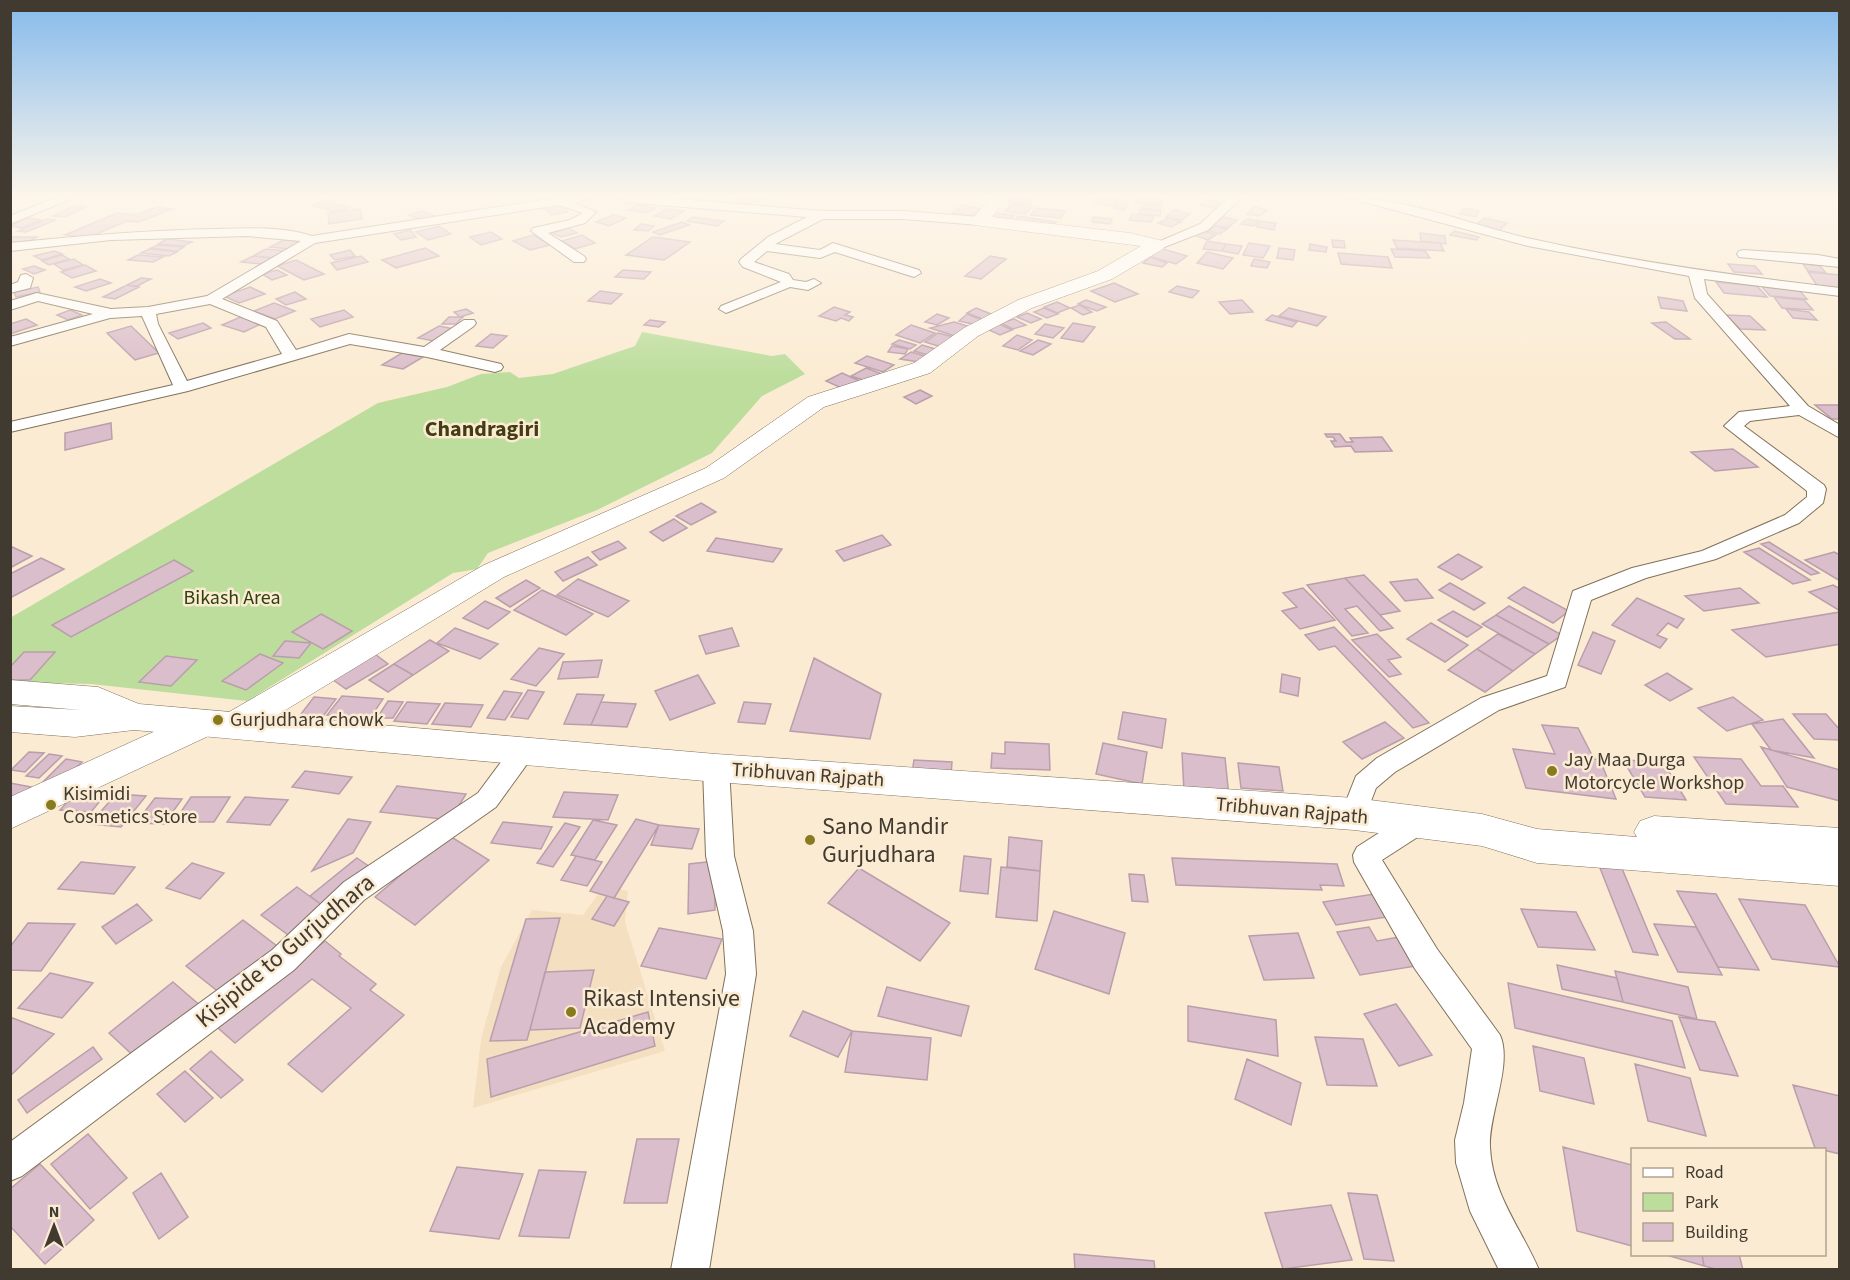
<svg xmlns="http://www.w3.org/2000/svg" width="1850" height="1280" font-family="'Source Sans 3',sans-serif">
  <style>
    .built { fill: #f4e0c0 }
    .green { fill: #bcdd9c }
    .building { fill: #dbbecb; stroke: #ba9eab; stroke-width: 1.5 }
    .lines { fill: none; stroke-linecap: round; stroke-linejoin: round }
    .street-casing { stroke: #80725c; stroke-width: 2 }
    .secondary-casing { stroke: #80725c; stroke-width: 1 }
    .highway-casing { stroke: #80725c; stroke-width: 1 }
    .street { fill: #fff; fill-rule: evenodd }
    .secondary { fill: #fff; fill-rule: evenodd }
    .highway { fill: #fff; fill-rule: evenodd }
    .poi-dot { fill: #887a1f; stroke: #fbebd2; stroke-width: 2 }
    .labels { text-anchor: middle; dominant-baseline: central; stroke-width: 5; stroke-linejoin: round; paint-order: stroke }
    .park-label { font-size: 20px; fill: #2c420d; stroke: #fbebd2 }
    .poi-label { font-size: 20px; fill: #403a30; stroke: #fbebd2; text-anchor: start }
    .street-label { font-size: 20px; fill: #403a30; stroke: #fbebd2 }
    .far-district-label { font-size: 22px; font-weight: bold; fill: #443d13; stroke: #fbebd2 }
    .near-poi-label { font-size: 24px; fill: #403a30; stroke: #fbebd2; text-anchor: start }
    .near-street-label { font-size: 24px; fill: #403a30; stroke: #fbebd2 }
  </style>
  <rect width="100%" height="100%" fill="#fbebd2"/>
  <!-- built -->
  <path class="built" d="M604,886L628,891L625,922L665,1051L473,1108L481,1039L501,967L532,910L583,915Z"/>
  <!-- green -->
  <path class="green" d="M642,332L772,356L785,354L805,374L762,396L712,453L597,510L488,553L477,569L453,573L247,701L91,684L11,682L10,618L378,403L447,387L481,374L510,372L519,378L553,374L635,346Z"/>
  <!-- building -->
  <path class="building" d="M733,198H759L763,199L749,204Z
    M1008,198L1030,199V204L1008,203Z
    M1096,198H1118L1113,206L1093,203Z
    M1136,198L1162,199L1163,204L1136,203Z
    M326,200L337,202L322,208L312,205Z
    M1118,200L1129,202L1125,210L1114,208Z
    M1205,200L1225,203L1219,209L1199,205Z
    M339,204L350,207L336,212L325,209Z
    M561,204L568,212L551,215L544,207Z
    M1012,204L1032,207L1025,214L1005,211Z
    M1143,204L1161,206L1160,210L1141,208Z
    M637,205L655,208L645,213L628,210Z
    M963,205L982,209L971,216L952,213Z
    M74,206L85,207L65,217L53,216Z
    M157,207L172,209L139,222L127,221L87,238L65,235L117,213L136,215Z
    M1254,207L1267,210L1260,216L1247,214Z
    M1035,208L1065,211L1061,218L1031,215Z
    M1464,208L1479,211L1476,217L1460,214Z
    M360,209L362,219L329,224L328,213Z
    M667,209L684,211L671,219L654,216Z
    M1140,210L1161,211L1160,216L1139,214Z
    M1174,210L1190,214L1182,220L1166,217Z
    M422,211L436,217L423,221L409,215Z
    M993,213L1014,215L1009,223L987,220Z
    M1132,214L1154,216L1151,222L1129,220Z
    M613,215L626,218L609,226L596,222Z
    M1018,216L1056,222L1051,228L1013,222Z
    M693,217L724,221L717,226L687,221Z
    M1093,217L1112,219L1110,224L1092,222Z
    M1222,217L1237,220L1228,228L1213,225Z
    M27,218L41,220L21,228L10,226Z
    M1168,218L1181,222L1171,227L1158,223Z
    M1484,218L1507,223L1499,231L1476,225Z
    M47,219L56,220L26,232L18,231Z
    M1247,219L1260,221L1254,226L1241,224Z
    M1260,221L1276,223L1274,230L1257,227Z
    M682,222L689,225L660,235L653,232Z
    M641,224L654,226L648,231L634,230Z
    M439,226L451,234L428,240L416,232Z
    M1215,226L1227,229L1220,234L1208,231Z
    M568,228L577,233L561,237L552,233Z
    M410,230L416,237L401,240L394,234Z
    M1202,231L1216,235L1208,240L1193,235Z
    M1454,231L1479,237L1476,240L1450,235Z
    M491,232L502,239L481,245L470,237Z
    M1420,233L1445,236L1446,244L1421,241Z
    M533,235L550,245L530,250L513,241Z
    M582,235L595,243L575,249L562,241Z
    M13,237H37L27,243H10Z
    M653,237L690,242L664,260L626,255Z
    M167,239L192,242L183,246L158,244Z
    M284,240L303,242L289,249L270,247Z
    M1332,240L1344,241L1345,248L1333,247Z
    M1393,240L1440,243L1444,251L1397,248Z
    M1207,241L1226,244L1222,251L1203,249Z
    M1249,243L1270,246L1263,258L1243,255Z
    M1226,244L1242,246L1238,254L1222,251Z
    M1310,244L1327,247L1326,252L1309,250Z
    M158,245L184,247L177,251L151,248Z
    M425,248L439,256L396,268L382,260Z
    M1160,248L1187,256L1176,264L1148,256Z
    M1279,248L1295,250L1293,260L1277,258Z
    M149,249L177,252L169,256L141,253Z
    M266,249L287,251L274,258L253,256Z
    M1391,249L1425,251L1430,258L1395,257Z
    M350,250L355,256L335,260L330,255Z
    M54,251L62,254L42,260L34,256Z
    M1207,252L1233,258L1223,269L1197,263Z
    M1338,253L1388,257L1392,268L1341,264Z
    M62,255L69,259L49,265L42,261Z
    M138,255L163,257L153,262L128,260Z
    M253,256L274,258L262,264L241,262Z
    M361,256L368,262L337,270L331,263Z
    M990,256L1006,259L981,279L965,276Z
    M1150,257L1167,263L1162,267L1143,263Z
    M74,259L83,265L63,270L54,264Z
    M1254,259L1270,262L1267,268L1251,266Z
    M296,260L324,274L304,280L277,266Z
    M1728,264L1755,266L1762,274L1734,272Z
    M1803,264L1820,266L1826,273L1808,271Z
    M85,265L96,271L72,278L61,272Z
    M34,266L45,270L34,274L23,269Z
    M277,270L287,275L272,280L262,274Z
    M623,270L651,272L644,279L615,277Z
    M1808,272L1840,275V288L1818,287Z
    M141,278L151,279L137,286L127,285Z
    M100,279L111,283L86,291L75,287Z
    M1716,282L1757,286L1767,297L1724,293Z
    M1114,283L1138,294L1115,302L1091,291Z
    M127,285L139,287L115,299L103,297Z
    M1177,286L1199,291L1192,298L1169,292Z
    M38,287L40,292L16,297L14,292Z
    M250,287L265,294L239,303L224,296Z
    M1762,287L1799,290L1807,299L1770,296Z
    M600,291L622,294L611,304L588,301Z
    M295,292L306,299L286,305L276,299Z
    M1658,297L1683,301L1687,311L1661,308Z
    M1774,297L1804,300L1813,310L1782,308Z
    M1086,300L1106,307L1097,311L1078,304Z
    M1242,300L1253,312L1230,314L1219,302Z
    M1057,302L1070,308L1057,313L1044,307Z
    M274,303L295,311L275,319L254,311Z
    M1080,305L1092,312L1083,315L1071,308Z
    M834,307L850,312L845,315L853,317L849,321L841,318L836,321L819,316Z
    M976,308L994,315L985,320L967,313Z
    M1044,308L1058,314L1047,318L1034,312Z
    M1289,308L1326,317L1317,326L1279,316Z
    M466,309L473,313L460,317L454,312Z
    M1786,309L1809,312L1817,320L1793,318Z
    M70,310L82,315L68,320L57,315Z
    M344,310L353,317L320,327L311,319Z
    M1027,313L1041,319L1031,323L1017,317Z
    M937,314L949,318L937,325L925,322Z
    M967,314L982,320L977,325L959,321Z
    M1272,315L1297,322L1292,327L1266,320Z
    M1726,315L1750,316L1765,330L1740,329Z
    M243,316L265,322L244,332L222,325Z
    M449,317H463L456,324H442Z
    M26,319L37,325L10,334V324Z
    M1014,319L1026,325L1013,329L1001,323Z
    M650,320L665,322L659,327L644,325Z
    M954,322L974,328L955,336L930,328Z
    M1666,322L1690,339H1675L1652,323Z
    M203,323L211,328L178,339L169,333Z
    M1073,323L1095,327L1083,342L1061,338Z
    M999,324L1012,330L1000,335L987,329Z
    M1045,324L1064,328L1053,338L1035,334Z
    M911,325L935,333L920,343L896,335Z
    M131,326L159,353L135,360L107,333Z
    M439,326L455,329L434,341L418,338Z
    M938,333L954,337L941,347L925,342Z
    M491,334L507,336L493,348L476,346Z
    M1017,335L1032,340L1018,350L1003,346Z
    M899,340L916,345L910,349L892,344Z
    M1038,340L1051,344L1033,355L1020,351Z
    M922,345L939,350L931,356L914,351Z
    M892,346L908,349L905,354L888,352Z
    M911,352L932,358L919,362L900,359Z
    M402,353L423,357L403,369L382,365Z
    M867,356L894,365L883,372L855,363Z
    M866,368L887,376L872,383L851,376Z
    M842,373L864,383L848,391L826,381Z
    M920,390L932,396L916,404L904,397Z
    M1815,405H1840V419H1832Z
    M111,423L112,439L65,450V433Z
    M1325,434H1340L1346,442H1353L1350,438L1382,437L1392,451L1355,452L1351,446L1335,447L1331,441H1336L1333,437H1327Z
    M1733,449L1758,467L1715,471L1691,452Z
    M701,503L716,512L691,525L676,516Z
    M674,519L687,528L663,541L650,532Z
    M882,535L891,545L844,561L836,551Z
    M716,538L782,549L773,562L707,551Z
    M618,541L626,548L600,560L592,552Z
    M1769,542L1819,573L1811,575L1761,544Z
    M10,546L32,556L10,568Z
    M1759,548L1810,580L1793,584L1744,552Z
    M1834,552L1840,555V581L1805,560Z
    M1458,554L1482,567L1462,580L1438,567Z
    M588,557L597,565L563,581L555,572Z
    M41,558L64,569L10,598V574Z
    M174,560L193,571L71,637L52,625Z
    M1364,575L1400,611L1380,615L1345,578Z
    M1345,578L1380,615L1393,628L1380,631L1357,606L1345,609L1368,633L1352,636L1307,585Z
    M578,579L629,601L608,617L557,595Z
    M1417,579L1433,598L1405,601L1390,582Z
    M526,580L540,588L510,607L496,598Z
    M1450,583L1485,603L1474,610L1439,590Z
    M1833,585L1840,589V611L1809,592Z
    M1524,587L1569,611L1553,623L1508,598Z
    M1303,588L1335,620L1300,629L1282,611L1297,607L1283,593Z
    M1740,588L1759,603L1704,611L1685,596Z
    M542,590L593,614L566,635L514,610Z
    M1637,598L1684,619L1677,628L1668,623L1657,635L1667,639L1660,648L1612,625Z
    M485,601L510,612L488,629L463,618Z
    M1509,606L1562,635L1549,644L1496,615Z
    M1453,611L1482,627L1467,637L1438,620Z
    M1840,612V644L1766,657L1732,630Z
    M321,614L352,631L323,649L292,632Z
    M1496,615L1549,644L1535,654L1482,624Z
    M1431,623L1468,645L1445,662L1407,639Z
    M1334,627L1429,723L1413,728L1335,646L1319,650L1305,635Z
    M455,628L498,644L480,659L437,643Z
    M732,628L739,646L706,654L699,636Z
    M1593,632L1615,641L1601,674L1578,665Z
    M1377,634L1401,657L1388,660L1401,674L1389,677L1352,640Z
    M1498,634L1535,654L1513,671L1477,649Z
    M430,640L449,651L413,675L394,664Z
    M285,641L311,643L299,658L273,656Z
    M539,648L564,654L536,686L511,679Z
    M1477,649L1513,671L1485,692L1448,670Z
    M24,652H55L30,680H10V667Z
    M260,654L283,663L246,690L222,681Z
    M375,654L388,664L346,689L332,679Z
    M166,656L197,660L171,686L139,682Z
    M814,658L881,694L870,739L790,731Z
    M602,660L598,677L558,679L563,662Z
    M394,664L413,675L388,692L369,680Z
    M1667,673L1692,689L1670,701L1645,685Z
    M1282,674L1300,678L1298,696L1280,692Z
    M698,675L715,703L670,720L655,691Z
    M528,690L544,692L528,719L511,717Z
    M504,691L522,693L505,720L487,718Z
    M577,694L604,695L591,725L564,724Z
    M342,696L383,699L370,718L327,715Z
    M314,697L336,699L321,719L298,718Z
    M1733,697L1763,720L1727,731L1698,708Z
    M388,701L403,702L393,718H377Z
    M407,702L440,704L427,724L394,721Z
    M601,702L636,704L627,727L591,725Z
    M744,702L771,704L765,724L738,722Z
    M445,703L483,705L471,727L432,724Z
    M1123,712L1166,719L1162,748L1118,739Z
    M1793,714H1826L1840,730V740L1814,739Z
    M1783,719L1814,758L1771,750L1752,724Z
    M1385,722L1404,738L1362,759L1343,742Z
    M1542,725L1578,728L1594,759L1600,760L1616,799L1526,788L1513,749L1555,754Z
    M1005,742L1049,744L1050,770L991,768L992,753L1005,754Z
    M1103,743L1147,752L1142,784L1096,774Z
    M1761,747L1840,770V801L1787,787Z
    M29,752L44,753L25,772L11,770Z
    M1182,753L1225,758L1229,797L1184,792Z
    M49,754L62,756L39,778L26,776Z
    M1694,757L1741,759L1761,786H1783L1798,807L1726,804Z
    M66,759L82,762L59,784L43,782Z
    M914,760L952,762L951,775L912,773Z
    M1623,760L1663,762L1686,800L1645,797Z
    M1238,763L1279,767L1283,791L1241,788Z
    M305,771L352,777L339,794L292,787Z
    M10,783L31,787L10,805Z
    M397,786L466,794L450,820L380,812Z
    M79,789L109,790L91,812L60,810Z
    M564,792L618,795L608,820L553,817Z
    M116,794L146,796L121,827L90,824Z
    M191,797H230L214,822H174Z
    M245,797L288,800L270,825L227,822Z
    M155,798L182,799L164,824L136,823Z
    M348,819L371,822L353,853L312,871Z
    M636,819L659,825L614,898L590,891Z
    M593,820L617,825L595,860L571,855Z
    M503,822L552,827L541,849L491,843Z
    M565,823L580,827L553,867L537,863Z
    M659,825L699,829L692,849L651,845Z
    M448,835L489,860L415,925L375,897Z
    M1009,837L1042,841L1040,871L1007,867Z
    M576,856L602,862L587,886L561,880Z
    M964,856L991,859L988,894L960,891Z
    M357,858L373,869L326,908L310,896Z
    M1172,858L1337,864L1344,886L1320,885L1322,890L1176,885Z
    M715,861V910L688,914L689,864Z
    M81,862L135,867L114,894L58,889Z
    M192,863L224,873L200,899L166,888Z
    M1598,863L1621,866L1658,955L1633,952Z
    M1001,867L1040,871L1037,921L996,917Z
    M859,868L950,923L920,961L828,903Z
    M1129,874L1144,875L1148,902L1132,901Z
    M297,887L326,908L291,937L261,915Z
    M1677,891L1716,894L1759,970L1718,967Z
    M1374,894L1387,917L1336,925L1323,902Z
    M607,896L629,902L614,926L592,919Z
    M1739,899L1805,905L1840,967L1772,959Z
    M137,904L152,920L116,944L102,927Z
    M1521,909L1576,912L1595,950L1538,947Z
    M1054,911L1125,933L1109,994L1035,969Z
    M560,918L527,1040L490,1041L526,919Z
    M243,920L277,946L220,993L186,966Z
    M28,923L75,924L41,971L10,970V947Z
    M1654,924L1696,927L1722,975L1678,972Z
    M1369,927L1377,941L1399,937L1416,966L1360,975L1337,932Z
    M659,928L722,939L706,979L641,966Z
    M1298,933L1314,978L1264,980L1249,936Z
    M325,941L341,954L339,956L376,984L370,990L404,1015L322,1092L288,1064L351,1008L312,979L235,1043L218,1028Z
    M1557,965L1617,978L1623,1002L1562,989Z
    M594,970L580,1028L530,1030L545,972Z
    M1615,971L1688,987L1697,1019L1623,1002Z
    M50,973L93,983L62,1018L18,1008Z
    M173,982L203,1008L139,1061L109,1033Z
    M1508,983L1672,1021L1685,1068L1515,1028Z
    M887,987L969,1006L961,1036L878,1016Z
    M1396,1004L1432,1055L1399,1066L1364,1014Z
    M1188,1006L1276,1020L1278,1056L1188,1041Z
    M803,1011L852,1031L838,1057L790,1036Z
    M648,1012L655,1046L491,1097L487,1059Z
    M10,1017L54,1034L10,1076Z
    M1679,1017L1715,1022L1738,1076L1700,1070Z
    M852,1031L931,1038L927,1080L845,1072Z
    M1315,1037L1363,1039L1377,1086L1327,1085Z
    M1533,1046L1584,1058L1594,1104L1540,1091Z
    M93,1047L102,1059L27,1113L18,1100Z
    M211,1051L243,1080L221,1098L190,1069Z
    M1247,1059L1301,1083L1291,1125L1235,1099Z
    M1635,1064L1690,1078L1706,1136L1648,1121Z
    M185,1071L213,1098L185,1122L157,1094Z
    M1793,1085L1840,1096V1154L1815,1148Z
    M88,1134L127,1178L90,1209L51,1164Z
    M637,1139H679L667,1203H624Z
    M1563,1147L1632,1165V1246L1577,1231Z
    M40,1164L94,1220L45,1264L10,1226V1189Z
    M457,1167L523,1174L499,1239L430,1231Z
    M539,1170L586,1172L569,1238L519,1236Z
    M161,1173L188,1217L159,1239L133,1193Z
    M1348,1193L1377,1195L1394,1261L1364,1259Z
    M1331,1205L1352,1260L1283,1269L1265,1213Z
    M1074,1254L1154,1261L1155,1270H1075Z
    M1663,1254H1702L1704,1266Z
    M1702,1254H1739L1743,1270H1719L1704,1266Z"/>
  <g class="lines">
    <!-- street casing -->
    <g class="street-casing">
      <path id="street" d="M55,198H73L10,224V216Z
        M555,198H589L575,203L596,212L585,223L548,233L584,256L586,259L584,262H574L531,231L533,228L570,220L583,213L559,205L315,243L222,299L277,321L296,350L349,334L424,347L464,320H474L476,323L474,326L440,350L501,364L503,367L501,370L495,372L427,357L350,344L188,391L10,432V422L173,385L142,316L110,318L10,346V337L93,314L38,301L10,310V301L37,293L111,309L148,307L207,296L301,241L247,236L111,240L10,251V243C79,236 147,230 216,229C247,228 283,226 312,236ZM210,304L266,327L282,354L187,381L158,324L156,314Z
        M617,198H669L821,211H903L980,217L986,221L980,225L903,219H823L775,244L820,250L833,243L919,270L921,273L914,277L835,252L820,258L767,251L754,262L789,274L793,280L806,282L814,279L821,283L808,290L790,287L726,313L719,309L721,306L781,282L743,267L739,262L741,259L768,237L807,217L623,202Z
        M1228,198H1241L1208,230L1162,248L1157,249L1151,245L1200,224Z
        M1349,198C1411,198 1472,226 1532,239C1634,262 1736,276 1840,288V296L1704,279L1707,294L1808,406L1840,425V438L1799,415L1750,421L1744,426L1824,485L1826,489L1823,503L1799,523L1716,559L1646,578L1591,600L1565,687L1499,710L1395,772L1376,788L1363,822L1354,825L1345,822L1341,814L1356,776L1377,758L1481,698L1547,676L1573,591L1632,568L1702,551L1785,515L1807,497V491L1724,426L1739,412L1790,406L1695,298L1689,276L1528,246Z
        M1744,250L1818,255L1840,259V267L1739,257L1737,254L1739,251Z
        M26,274L33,278L30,288L10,293V285L18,282L21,275Z
        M522,744L531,746L535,753L496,807L364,900L294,970L22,1176L10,1181V1142L272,950L344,882L478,793L513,746Z
        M716,758L725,761L729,768L734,856L753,931L756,974L709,1270H671L726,974L723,931L706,856L703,768L707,761Z
        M1417,812L1427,815L1430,823L1427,831L1382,860L1437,949L1500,1035C1513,1064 1488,1116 1490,1147C1492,1194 1521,1228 1539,1270H1499L1470,1211L1456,1163L1455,1140L1464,1103L1472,1049L1415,969L1354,862L1353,855L1357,847L1407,815Z"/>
    </g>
    <!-- secondary casing -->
    <g class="secondary-casing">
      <path id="secondary" d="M990,198H1007L992,217L1130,233L1163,241L1166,245L1163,249L1112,279L1032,308L978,336L930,373L824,407L724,478L504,577L246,734L234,738L222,734L219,729L217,732L10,829V797L193,714L205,710L217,714L220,719L222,716L484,565L706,468L808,397L914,363L964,328L1018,300L1098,271L1141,246L974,225L971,221Z"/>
    </g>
    <!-- highway casing -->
    <g class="highway-casing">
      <path id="highway" d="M10,680L98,687L139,704L716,754L1354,798L1482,814L1537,829L1637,837L1634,832L1640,821L1654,816L1840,828V886L1537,863L1482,846L1354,830L716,782L134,730L75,737L10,732V706L81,710L10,704Z"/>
    </g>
    <!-- street -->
    <use href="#street" class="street"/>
    <!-- secondary -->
    <use href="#secondary" class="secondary"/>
    <!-- highway -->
    <use href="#highway" class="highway"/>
  </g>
  <!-- sky -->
  <linearGradient id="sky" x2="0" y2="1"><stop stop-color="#85baec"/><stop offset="0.52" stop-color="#fdf6eb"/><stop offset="1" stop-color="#fdf6eb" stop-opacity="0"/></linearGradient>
  <rect width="1850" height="378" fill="url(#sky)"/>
  <!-- markers -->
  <g class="poi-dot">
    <circle cx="218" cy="720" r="6"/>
    <circle cx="1552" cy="771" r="6"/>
    <circle cx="51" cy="805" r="6"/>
    <circle cx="810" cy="840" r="6"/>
    <circle cx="571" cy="1012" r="6"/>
  </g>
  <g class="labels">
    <!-- park labels -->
    <g class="park-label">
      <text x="232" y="598">Bikash Area</text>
    </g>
    <!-- poi labels -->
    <g class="poi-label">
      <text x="230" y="720">Gurjudhara chowk</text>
      <text x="1564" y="760">Jay Maa Durga<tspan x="1564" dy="23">Motorcycle Workshop</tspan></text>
      <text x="63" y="794">Kisimidi<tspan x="63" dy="23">Cosmetics Store</tspan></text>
    </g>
    <!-- street labels -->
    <g class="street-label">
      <text transform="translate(808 775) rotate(4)">Tribhuvan Rajpath</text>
      <text transform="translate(1292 811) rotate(5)">Tribhuvan Rajpath</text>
    </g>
    <!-- far-district labels -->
    <g class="far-district-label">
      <text x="482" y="429">Chandragiri</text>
    </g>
    <!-- near-poi labels -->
    <g class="near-poi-label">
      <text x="822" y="826">Sano Mandir<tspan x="822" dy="28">Gurjudhara</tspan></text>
      <text x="583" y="998">Rikast Intensive<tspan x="583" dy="28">Academy</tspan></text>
    </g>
    <!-- near-street labels -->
    <g class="near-street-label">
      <text transform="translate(285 951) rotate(-40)">Kisipide to Gurjudhara</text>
    </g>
  </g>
  <!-- border -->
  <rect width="1850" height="1280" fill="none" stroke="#403a30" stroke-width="24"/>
  <!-- legend -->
  <rect x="1631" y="1148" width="195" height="108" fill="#fbebd2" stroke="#b0a491" stroke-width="1.5"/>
  <rect x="1643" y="1168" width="30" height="9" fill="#ffffff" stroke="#b0a491" stroke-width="1.5"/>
  <text x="1685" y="1178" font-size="18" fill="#403a30">Road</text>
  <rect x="1643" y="1193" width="30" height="18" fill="#bcdd9c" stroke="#b0a491" stroke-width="1.5"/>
  <text x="1685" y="1208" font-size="18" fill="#403a30">Park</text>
  <rect x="1643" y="1223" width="30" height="18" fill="#dbbecb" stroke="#b0a491" stroke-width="1.5"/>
  <text x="1685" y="1238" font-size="18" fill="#403a30">Building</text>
  <!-- north arrow -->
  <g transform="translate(54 1226)" stroke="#fbebd2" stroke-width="4.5" paint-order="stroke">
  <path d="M0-4.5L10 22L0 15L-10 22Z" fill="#403a30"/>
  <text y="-9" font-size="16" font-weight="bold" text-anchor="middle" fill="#403a30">N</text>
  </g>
</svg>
